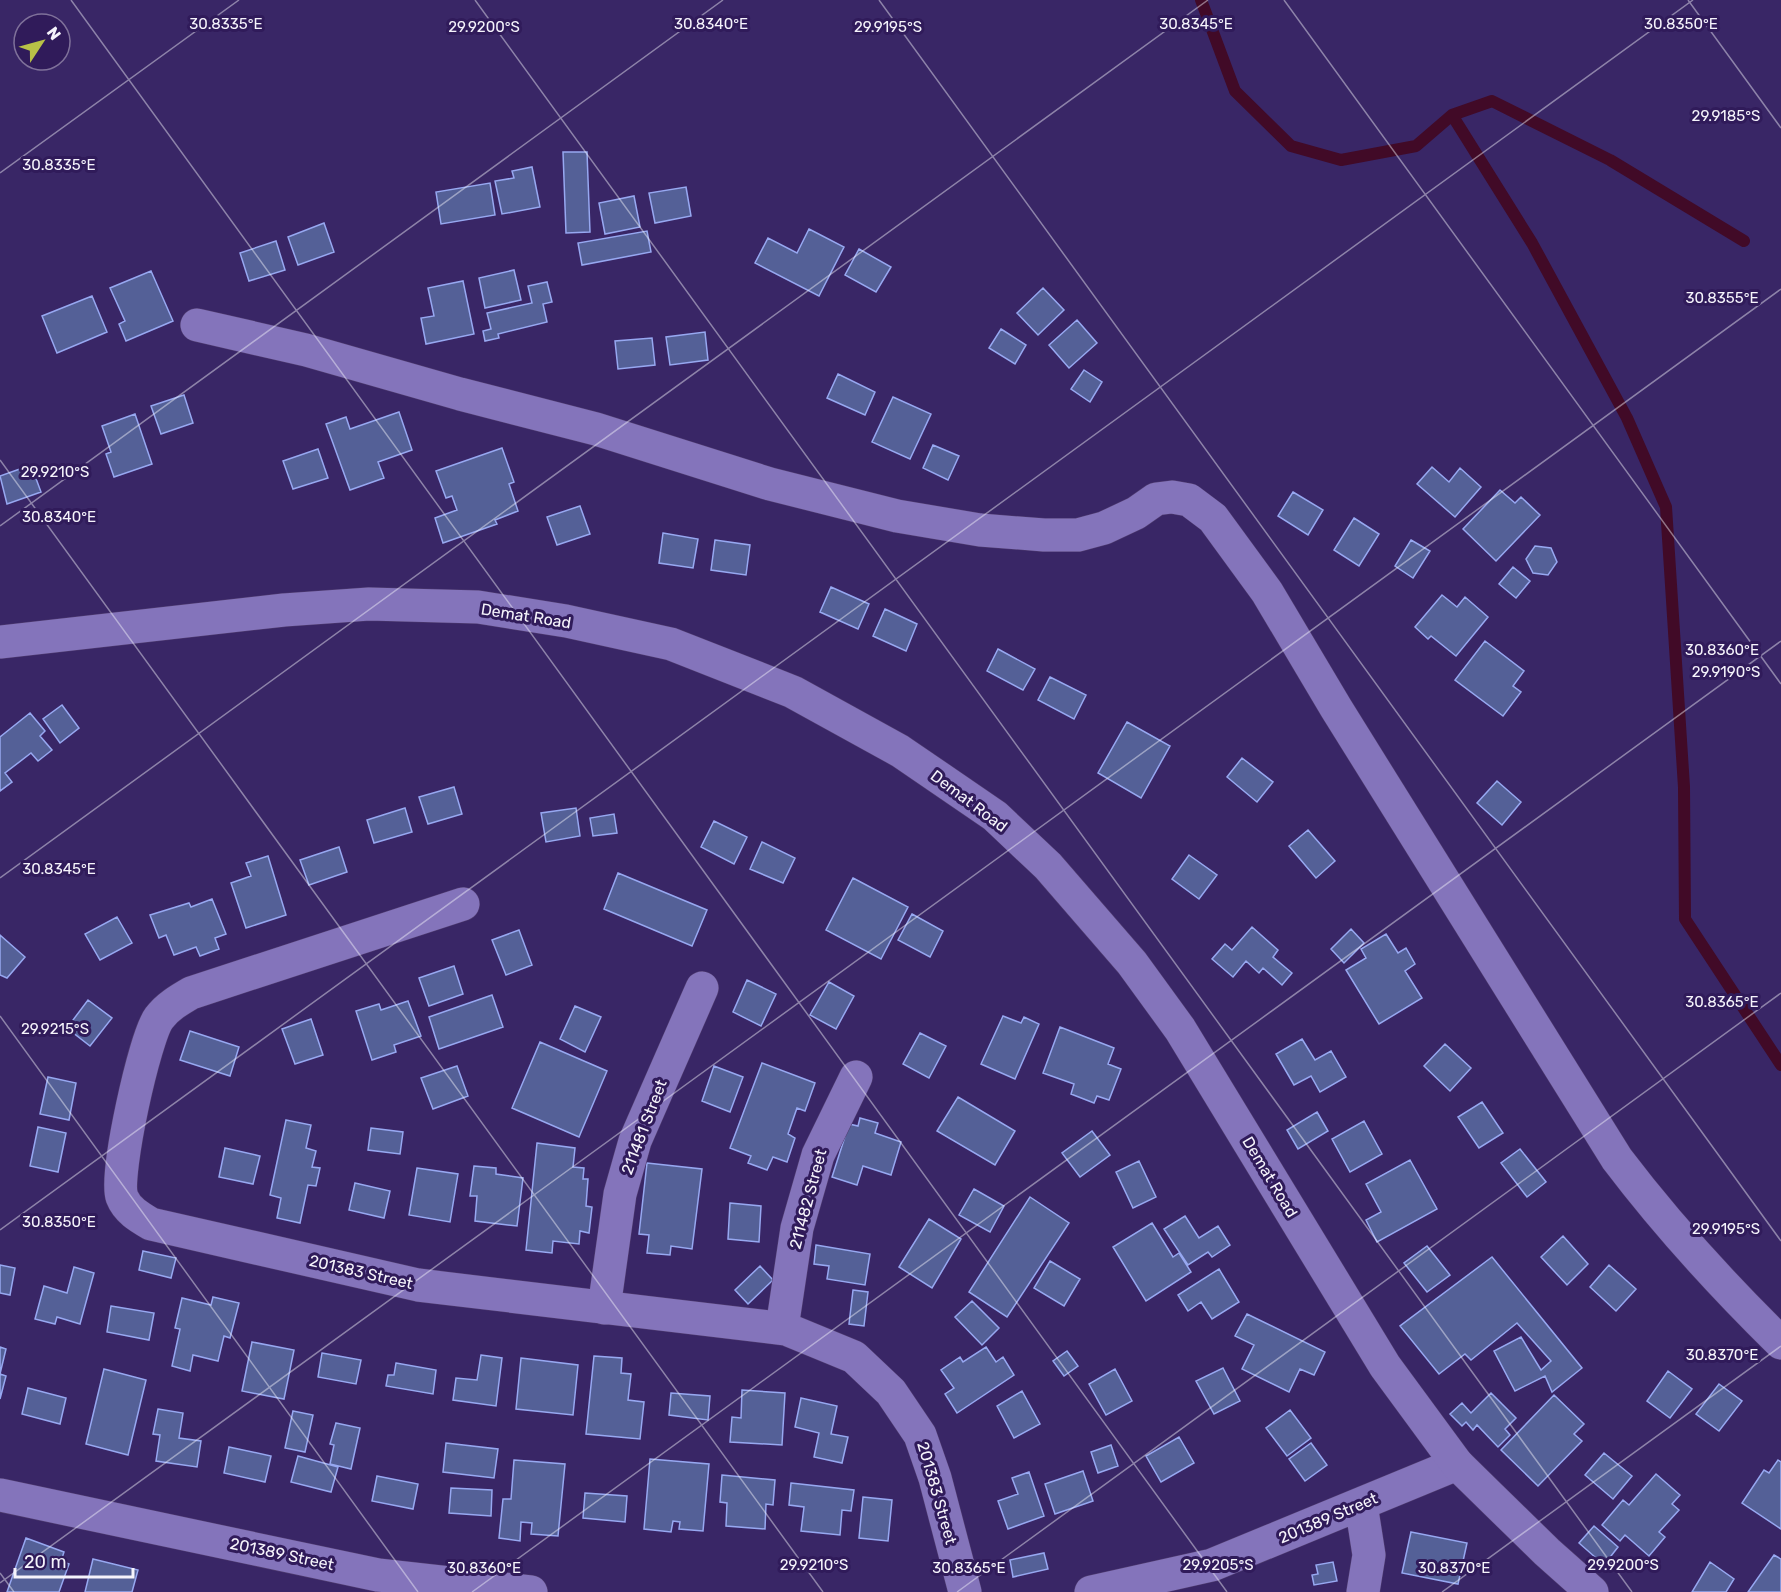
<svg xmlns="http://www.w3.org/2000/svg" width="1781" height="1592" font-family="Rubik,sans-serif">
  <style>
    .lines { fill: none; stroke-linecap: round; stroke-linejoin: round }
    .stream { stroke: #410a27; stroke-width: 12 }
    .building { fill: #546097; stroke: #97a8f1; stroke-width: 1.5 }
    .street-casing { stroke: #503d70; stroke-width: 34 }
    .secondary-casing { stroke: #503d70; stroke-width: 34 }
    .street { stroke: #8474bb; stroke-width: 33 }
    .secondary { stroke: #8474bb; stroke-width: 33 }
    .ticks { fill: none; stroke: #f5f3fb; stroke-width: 1.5; stroke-opacity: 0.45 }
    .labels { text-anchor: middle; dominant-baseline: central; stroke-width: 6; stroke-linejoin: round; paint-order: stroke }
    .street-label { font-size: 16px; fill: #f5f3fb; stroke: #301b5a }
    .ticks-label { font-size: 15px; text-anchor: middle; fill: #f5f3fb; stroke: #301b5a; stroke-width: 6; stroke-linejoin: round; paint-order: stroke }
  </style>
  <rect width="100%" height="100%" fill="#392666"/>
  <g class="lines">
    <!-- stream -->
    <path class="stream" d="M1201,0L1235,91L1291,146L1341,160L1416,146L1452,115L1492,101L1610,160L1744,241
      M1452,115L1532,243L1627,418L1666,507L1684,787L1685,919L1781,1065"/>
  </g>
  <!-- building -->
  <path class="building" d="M563,152H587L590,232L566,233Z
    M532,167L540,207L502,214L495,181L514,178L512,171Z
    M490,183L495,215L441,224L436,192Z
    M686,187L691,216L655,223L649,193Z
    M634,196L640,227L605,234L599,203Z
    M324,223L334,252L298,265L288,237Z
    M809,229L844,247L819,296L755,263L768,238L797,253Z
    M647,231L651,252L582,265L578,243Z
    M276,241L285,270L249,281L240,253Z
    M859,249L891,267L876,292L845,275Z
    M514,270L521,300L485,308L479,278Z
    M151,271L173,321L126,341L119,324L125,321L110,288Z
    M463,281L474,334L426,344L421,318L434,316L428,288Z
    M547,282L552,302L543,304L547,322L498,334L499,338L485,341L483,331L491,329L487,313L532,303L528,286Z
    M1043,288L1064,310L1038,335L1017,313Z
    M92,296L107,332L57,353L42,316Z
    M1077,320L1097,343L1069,368L1049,345Z
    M1001,329L1026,345L1015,364L989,348Z
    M705,332L708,360L670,365L666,337Z
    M652,338L655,365L618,369L615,341Z
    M1084,370L1102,382L1090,402L1071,389Z
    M838,374L875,392L865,415L827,398Z
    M184,395L193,423L161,434L151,406Z
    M893,397L931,414L910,459L872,442Z
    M399,412L412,450L378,462L384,478L350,490L326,424L346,417L350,429Z
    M135,414L152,464L114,477L106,454L111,452L102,426Z
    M933,445L959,456L948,480L923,468Z
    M502,448L514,482L509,484L518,511L495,520L497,524L443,543L435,518L457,510L452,496L446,498L436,471Z
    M318,449L328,478L293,489L283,461Z
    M31,465L41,492L7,504L0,476Z
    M1432,467L1449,482L1460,468L1481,487L1455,517L1417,484Z
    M1500,490L1515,503L1521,497L1540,515L1496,561L1463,529Z
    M1293,492L1323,510L1308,535L1278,516Z
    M580,506L590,534L557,545L547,517Z
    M1354,518L1379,534L1359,566L1334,550Z
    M663,533L698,539L693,568L659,563Z
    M715,540L750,545L746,575L711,570Z
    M1411,540L1430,551L1413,578L1395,566Z
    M1535,546L1551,548L1557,562L1548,575L1533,573L1526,559Z
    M1513,567L1530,581L1516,598L1499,584Z
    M831,587L869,604L858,629L820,612Z
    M1442,595L1457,607L1465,597L1488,617L1456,656L1431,636L1428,639L1415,627Z
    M885,609L917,624L906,651L873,636Z
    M1485,641L1524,671L1513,686L1521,692L1503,716L1455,680Z
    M998,649L1035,669L1023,690L987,671Z
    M1050,677L1086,695L1074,719L1038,700Z
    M62,705L79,728L60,743L43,719Z
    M30,713L45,731L40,736L52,750L38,761L31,753L5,773L12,782L0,791V737Z
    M1127,722L1170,746L1141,798L1098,773Z
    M1242,758L1273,782L1257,802L1227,777Z
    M1497,781L1521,802L1502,825L1477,803Z
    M454,787L462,814L428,824L419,797Z
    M405,808L412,832L374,843L367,820Z
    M576,808L580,836L546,842L541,813Z
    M614,814L617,833L593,836L590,818Z
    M714,821L747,837L734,864L701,847Z
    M1308,830L1335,861L1316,878L1289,846Z
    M762,842L795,858L783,883L750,869Z
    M339,847L347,872L309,885L300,860Z
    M1189,855L1217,875L1199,899L1172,879Z
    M268,856L286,915L246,928L231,883L251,876L246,863Z
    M618,873L707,910L692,946L604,909Z
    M853,878L908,907L881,959L826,930Z
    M212,899L226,934L215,938L219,949L200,956L196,947L174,955L166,935L159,938L150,915L189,903L191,907Z
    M912,914L943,931L930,957L898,940Z
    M117,917L132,943L100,960L85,934Z
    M1252,927L1278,950L1273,957L1292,973L1282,985L1263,968L1259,973L1246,961L1233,977L1212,959L1225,944L1232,950Z
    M1351,929L1364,943L1344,963L1331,949Z
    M519,930L532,965L506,975L492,940Z
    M1386,934L1398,953L1406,948L1415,964L1405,971L1422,998L1379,1024L1346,970L1366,958L1361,949Z
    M0,935L25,957L7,978L0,975Z
    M454,966L463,994L429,1006L419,978Z
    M747,980L776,994L761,1026L733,1012Z
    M829,982L854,996L836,1029L810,1015Z
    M492,995L503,1027L439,1049L429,1017Z
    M88,1000L112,1018L90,1046L67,1028Z
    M408,1001L421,1036L394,1045L396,1052L372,1060L356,1011L379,1004L381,1010Z
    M575,1006L601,1017L585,1052L560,1039Z
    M1003,1016L1021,1023L1024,1017L1039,1024L1015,1079L981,1064Z
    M311,1019L323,1055L295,1064L282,1029Z
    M1060,1027L1114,1048L1108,1064L1121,1069L1109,1100L1097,1096L1094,1103L1071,1094L1074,1084L1043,1073Z
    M190,1031L239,1047L230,1076L180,1060Z
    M920,1033L946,1046L929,1078L903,1064Z
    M1302,1039L1315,1060L1331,1051L1346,1077L1320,1092L1311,1076L1294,1085L1276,1054Z
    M540,1042L607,1071L579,1137L512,1108Z
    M1445,1044L1471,1068L1450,1091L1424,1066Z
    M762,1063L815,1083L805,1111L797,1108L788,1134L795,1138L787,1162L773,1157L767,1170L748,1163L751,1156L730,1148Z
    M457,1066L468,1096L433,1109L421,1078Z
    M714,1066L743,1077L730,1112L702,1101Z
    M48,1077L76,1083L69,1120L40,1114Z
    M958,1097L1015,1131L995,1165L937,1131Z
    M1482,1102L1503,1133L1479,1148L1458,1117Z
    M1317,1112L1328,1131L1298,1149L1287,1130Z
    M860,1118L878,1123L875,1133L901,1142L891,1175L863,1166L857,1185L832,1177L849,1124L858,1126Z
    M286,1120L311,1125L306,1148L316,1151L312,1167L320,1168L316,1186L308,1185L300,1223L277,1218L281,1198L270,1195Z
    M1364,1121L1382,1154L1350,1172L1332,1139Z
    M38,1127L66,1133L58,1172L30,1166Z
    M371,1128L403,1132L400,1154L368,1150Z
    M1092,1131L1110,1155L1080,1177L1062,1153Z
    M537,1143L575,1148L573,1167L584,1168L583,1179H588L586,1206L592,1207L589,1233L580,1231L579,1244L553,1241L552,1253L526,1250Z
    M225,1148L260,1156L253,1184L219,1177Z
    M1520,1149L1546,1182L1527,1197L1501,1163Z
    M1410,1160L1437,1209L1377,1242L1366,1220L1381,1212L1366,1184Z
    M1139,1161L1156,1197L1133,1208L1116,1172Z
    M647,1163L702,1169L692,1249L671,1246L670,1255L647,1253L649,1235L639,1234Z
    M474,1166L496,1168V1174L523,1178L517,1226L475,1221L477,1196H470Z
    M417,1168L458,1174L450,1222L409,1215Z
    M355,1183L390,1191L384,1218L349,1210Z
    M974,1189L1004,1206L990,1232L959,1215Z
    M1030,1197L1069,1223L1007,1317L969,1292Z
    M730,1203L761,1206L759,1242L728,1239Z
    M1185,1216L1199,1238L1218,1226L1230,1245L1212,1257L1208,1252L1188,1265L1164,1229Z
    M929,1219L961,1239L932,1288L899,1267Z
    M1152,1223L1173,1257L1179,1253L1191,1272L1146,1301L1113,1247Z
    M1563,1236L1588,1264L1567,1285L1541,1257Z
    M816,1245L870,1254L865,1285L827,1279L829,1266L814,1264Z
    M1427,1246L1450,1275L1427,1292L1404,1263Z
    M143,1251L176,1258L171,1278L139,1270Z
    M1492,1257L1582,1368L1552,1392L1545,1376L1515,1391L1494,1351L1521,1337L1541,1370L1551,1361L1517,1323L1471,1360L1465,1354L1439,1374L1400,1326Z
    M1050,1261L1080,1279L1064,1306L1034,1288Z
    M0,1265L15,1268L10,1295L0,1293Z
    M1609,1265L1636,1289L1616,1311L1590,1287Z
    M760,1266L773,1280L748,1304L735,1290Z
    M74,1267L94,1273L80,1324L57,1317L55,1324L35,1319L44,1286L67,1293Z
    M1219,1269L1239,1302L1212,1319L1201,1302L1188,1311L1178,1295Z
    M853,1290L868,1292L864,1326L849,1324Z
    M213,1297L239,1303L230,1338L224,1336L218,1361L193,1355L190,1371L172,1366L180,1329L175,1328L182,1298L211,1305Z
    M972,1301L999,1328L982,1345L955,1317Z
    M111,1306L154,1313L149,1340L107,1332Z
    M1247,1314L1325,1352L1314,1375L1300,1369L1289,1392L1242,1369L1254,1345L1235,1336Z
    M252,1342L294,1350L284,1399L242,1391Z
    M0,1347L6,1349L0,1374L6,1376L0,1399Z
    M986,1347L996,1362L1003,1357L1014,1375L957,1413L945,1394L954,1388L941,1370L960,1357L963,1362Z
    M1067,1351L1078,1366L1064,1376L1053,1361Z
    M322,1353L361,1360L356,1384L318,1377Z
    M481,1355L502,1358L496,1406L453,1400L456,1378L477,1380Z
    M594,1356L622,1358L621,1373L631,1374L628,1400L644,1402L640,1439L586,1434Z
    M521,1358L578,1365L573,1415L516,1409Z
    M396,1363L436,1370L433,1394L386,1386L388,1375H394Z
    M1223,1368L1240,1401L1214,1414L1196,1381Z
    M104,1369L146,1380L128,1455L86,1444Z
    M1115,1369L1132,1401L1106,1415L1089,1384Z
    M1668,1371L1692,1389L1670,1418L1647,1401Z
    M1719,1384L1742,1401L1719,1431L1696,1414Z
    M28,1388L66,1398L60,1424L22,1414Z
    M742,1390L785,1393L782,1445L730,1442L732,1417L741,1418Z
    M1022,1391L1040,1424L1014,1438L997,1406Z
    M671,1393L710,1396L708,1420L669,1415Z
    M1491,1393L1516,1418L1505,1429L1510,1435L1498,1447L1477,1425L1473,1430L1466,1422L1462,1426L1450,1414L1462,1403L1471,1413Z
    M1554,1395L1584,1424L1574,1434L1582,1441L1538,1486L1501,1450Z
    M801,1398L837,1406L831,1434L848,1437L842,1463L814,1457L819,1433L795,1427Z
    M158,1409L183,1413L179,1438L201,1441L197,1467L156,1461L160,1435L153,1434Z
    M1290,1410L1311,1438L1287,1456L1266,1428Z
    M293,1411L313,1415L305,1452L285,1448Z
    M336,1423L360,1428L351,1469L330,1464L334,1445L330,1444Z
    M1179,1437L1194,1463L1161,1482L1146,1456Z
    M446,1443L498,1449L494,1478L443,1472Z
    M1311,1443L1327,1465L1305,1481L1289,1459Z
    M1111,1445L1118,1466L1098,1473L1091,1452Z
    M229,1447L271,1456L265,1482L224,1473Z
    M1604,1453L1632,1476L1613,1499L1585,1475Z
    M298,1456L338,1467L331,1492L291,1482Z
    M650,1459L709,1464L703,1531L679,1529L680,1522L673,1521L671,1532L644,1529Z
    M514,1460L565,1464L558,1536L531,1534L532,1523L521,1522L520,1541L499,1538L503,1499H511Z
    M1778,1460L1781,1462V1529L1742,1503L1764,1470L1769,1473Z
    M1083,1471L1093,1501L1055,1514L1045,1484Z
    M1029,1472L1044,1516L1008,1529L998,1501L1018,1494L1012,1478Z
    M1656,1474L1680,1495L1672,1504L1679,1510L1659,1532L1665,1537L1649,1556L1625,1535L1620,1541L1602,1525L1623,1500L1629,1505Z
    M722,1475L775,1480L773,1505L766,1504L765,1529L726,1526L727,1503L720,1502Z
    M377,1476L418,1484L413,1509L372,1501Z
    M791,1483L854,1490L851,1511L842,1510L840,1535L801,1531L804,1507L789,1505Z
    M451,1488L492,1490L491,1516L449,1513Z
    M585,1493L627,1496L625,1522L583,1518Z
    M863,1497L892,1500L888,1541L859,1538Z
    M1594,1526L1618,1547L1604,1565L1579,1543Z
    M1411,1532L1467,1543L1458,1584L1402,1573Z
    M26,1538L64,1552L61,1561L69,1564L59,1592H7Z
    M1044,1553L1048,1569L1013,1577L1010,1560Z
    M1774,1555L1781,1559V1592H1748Z
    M93,1559L138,1570L132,1592H85Z
    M1333,1562L1337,1581L1314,1585L1312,1575L1318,1574L1316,1565Z
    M1710,1562L1734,1579L1726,1592H1692Z"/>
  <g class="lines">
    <!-- street casing -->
    <g class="street-casing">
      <path id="street" d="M197,325L306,350L460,394L596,429L770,484L897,516L980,530L1044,535H1078L1104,528L1136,513L1156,499L1172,497L1189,500L1213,518L1267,592L1336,708L1617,1159C1667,1225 1722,1285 1781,1343
        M463,904L191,993C179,1000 167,1007 159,1018C145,1036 114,1176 122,1197C127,1210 139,1217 151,1224L418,1285L786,1329L854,1357L891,1392L920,1435L935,1478L965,1592
        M604,1308L620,1194L635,1141L702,988
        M782,1328L797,1228L818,1155L856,1077
        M0,1495L378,1575L531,1592
        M1361,1504L1369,1555L1363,1592
        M1091,1592L1212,1565L1457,1464"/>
    </g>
    <!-- secondary casing -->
    <g class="secondary-casing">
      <path id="secondary" d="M0,642L284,610L369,604L478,607L566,621L671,644L793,692L900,751L995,816L1048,866L1132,963L1180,1029L1385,1366L1457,1464L1547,1552L1592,1592"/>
    </g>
    <!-- street -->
    <use href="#street" class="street"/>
    <!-- secondary -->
    <use href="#secondary" class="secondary"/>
  </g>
  <!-- ticks -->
  <path class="ticks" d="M71,0L1227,1592M475,0L1632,1592M879,0L1781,1241M1284,0L1781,684M1688,0L1781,128M0,173L239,0M0,460L823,1592M0,526L723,0M0,878L1208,0M0,1016L418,1592M0,1230L1693,0M0,1573L14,1592M0,1583L1781,289M472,1592L1781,641M957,1592L1781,993M1442,1592L1781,1346"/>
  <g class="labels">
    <!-- street labels -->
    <g class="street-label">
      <text transform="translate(526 616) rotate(9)">Demat Road</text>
      <text transform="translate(969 801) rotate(37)">Demat Road</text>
      <text transform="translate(644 1127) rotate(-69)">211481 Street</text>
      <text transform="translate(1270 1177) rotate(59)">Demat Road</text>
      <text transform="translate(808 1199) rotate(-75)">211482 Street</text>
      <text transform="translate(361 1272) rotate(13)">201383 Street</text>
      <text transform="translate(937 1493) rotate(74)">201383 Street</text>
      <text transform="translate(1328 1518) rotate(-23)">201389 Street</text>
      <text transform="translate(282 1554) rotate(12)">201389 Street</text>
    </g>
  </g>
  <g class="ticks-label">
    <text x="226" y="29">30.8335°E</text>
    <text x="1196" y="29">30.8345°E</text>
    <text x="711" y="29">30.8340°E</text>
    <text x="1681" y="29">30.8350°E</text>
    <text x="888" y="32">29.9195°S</text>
    <text x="484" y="32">29.9200°S</text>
    <text x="1726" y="121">29.9185°S</text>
    <text x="59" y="170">30.8335°E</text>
    <text x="1722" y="303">30.8355°E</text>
    <text x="55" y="477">29.9210°S</text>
    <text x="59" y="522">30.8340°E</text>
    <text x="1722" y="655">30.8360°E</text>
    <text x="1726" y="677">29.9190°S</text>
    <text x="59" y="874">30.8345°E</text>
    <text x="1722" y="1007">30.8365°E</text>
    <text x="55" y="1034">29.9215°S</text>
    <text x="59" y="1227">30.8350°E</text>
    <text x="1726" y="1234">29.9195°S</text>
    <text x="1722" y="1360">30.8370°E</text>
    <text x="814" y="1570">29.9210°S</text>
    <text x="1218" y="1570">29.9205°S</text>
    <text x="1623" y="1570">29.9200°S</text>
    <text x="484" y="1573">30.8360°E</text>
    <text x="969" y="1573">30.8365°E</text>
    <text x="1454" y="1573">30.8370°E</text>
  </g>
  <!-- north arrow -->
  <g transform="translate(42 42) rotate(54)"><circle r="28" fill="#301b5a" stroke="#7f719a" stroke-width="1.5"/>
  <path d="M0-4.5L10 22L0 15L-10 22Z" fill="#b8c147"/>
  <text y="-9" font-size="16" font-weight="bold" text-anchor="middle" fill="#f5f3fb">N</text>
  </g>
  <!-- scale -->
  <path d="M15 1568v9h118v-9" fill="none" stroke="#f5f3fb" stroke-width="3"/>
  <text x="24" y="1568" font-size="18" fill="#f5f3fb" stroke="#301b5a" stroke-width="4.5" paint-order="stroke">20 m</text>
</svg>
